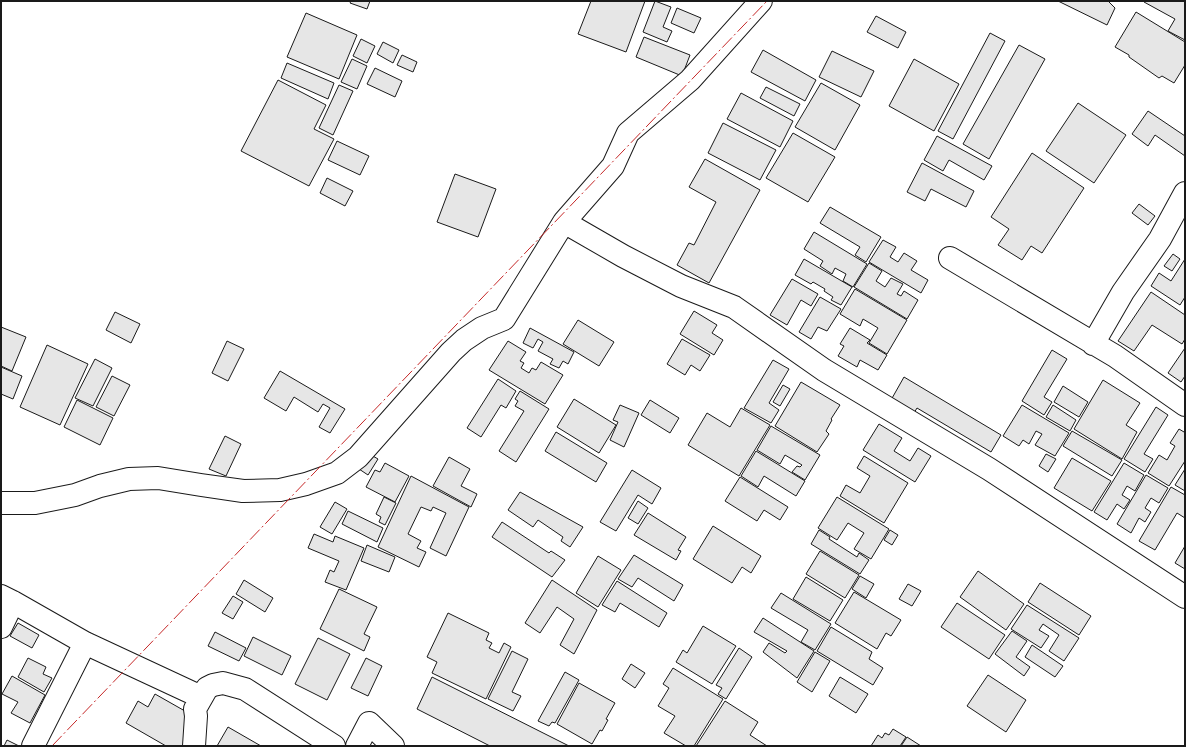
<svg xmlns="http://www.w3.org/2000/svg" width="1186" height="747" font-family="Lato,sans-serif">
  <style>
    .building { fill: #e6e6e6; stroke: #1a1a1a }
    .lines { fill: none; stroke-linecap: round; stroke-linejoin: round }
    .minor-casing { stroke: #1a1a1a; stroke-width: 24 }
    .minor { stroke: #fff; stroke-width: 22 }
    .power { stroke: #c62828; stroke-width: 1; stroke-dasharray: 14 3 2 3; stroke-linecap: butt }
  </style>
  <rect width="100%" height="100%" fill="#fff"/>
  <!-- building -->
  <path class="building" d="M351,1H370L367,9L350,3Z
    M591,1H645L626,52L578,34Z
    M655,1L671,7L663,27L672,31L667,42L643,32Z
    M1058,1H1110L1109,2L1115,8L1107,25Z
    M1145,1H1183L1185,2V40L1168,31L1175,19L1144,2Z
    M677,8L701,18L694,33L671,23Z
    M1136,12L1185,42V65L1174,83L1162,76L1159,78L1129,57V55L1115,47Z
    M306,13L357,35L339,79L287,57Z
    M876,16L906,32L898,48L867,32Z
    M990,33L1005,41L953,139L938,131Z
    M644,37L690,55L682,76L636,57Z
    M361,39L375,46L367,63L353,56Z
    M383,42L399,50L393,63L377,54Z
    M1019,45L1045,59L989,159L963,144Z
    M763,50L816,80L805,101L751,72Z
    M832,51L874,71L861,97L819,77Z
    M402,55L417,62L413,72L397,65Z
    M352,59L367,66L357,89L341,82Z
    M914,59L959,84L934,131L889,106Z
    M287,63L334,83L328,99L281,78Z
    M375,68L402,81L395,97L367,84Z
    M278,80L326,105L314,129L334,139L309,186L241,151Z
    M821,83L860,105L835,150L795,127Z
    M339,85L353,91L333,135L319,128Z
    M766,87L800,104L794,116L760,98Z
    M741,93L793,121L780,147L727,119Z
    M1078,103L1126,135L1094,183L1046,151Z
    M1148,111L1185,136V156L1155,135L1148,146L1132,134Z
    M723,123L776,150L760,180L708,153Z
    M793,133L835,157L808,202L766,178Z
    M937,136L992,166L984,180L949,160L943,171L924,160Z
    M337,141L369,156L360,175L328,160Z
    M1032,153L1084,188L1042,253L1031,246L1022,260L998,245L1009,229L991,217Z
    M705,159L760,190L709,283L677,265L689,243L694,245L716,202L689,187Z
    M922,163L974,191L966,207L931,189L925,201L907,192Z
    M455,174L496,189L478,237L437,222Z
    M327,178L353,191L345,206L320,193Z
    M1139,204L1155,216L1148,225L1132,213Z
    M830,207L881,237L866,262L855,255L860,247L820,223Z
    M814,232L867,264L853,287L843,281L846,274L835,268L832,274L820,266L823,261L804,249Z
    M883,240L896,247L890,257L898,262L904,253L917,261L911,270L928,280L921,293L869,262Z
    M1173,254L1180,259L1172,271L1164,266Z
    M804,259L852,287L841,305L831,300L833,297L824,291L825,289L813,282L811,284L795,275Z
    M1185,259V297L1180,305L1151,286L1159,273L1171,281Z
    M869,263L882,271L876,281L885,287L891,278L903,284L897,294L901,296L904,291L918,300L907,319L854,287Z
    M792,279L818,294L811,306L801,300L787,325L770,315Z
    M855,289L907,320L887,354L869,343L878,328L863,319L860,326L840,314Z
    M1151,292L1185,315V339L1182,344L1152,325L1134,351L1118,341Z
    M820,297L841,309L827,331L818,327L811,339L799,332Z
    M694,311L717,325L712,333L723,340L714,355L680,334Z
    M115,312L140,324L131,343L106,330Z
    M578,320L614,342L599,366L563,344Z
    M1,327L26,337L12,371L1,366Z
    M530,328L574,352L568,364L563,361L559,368L550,364L553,359L538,351L543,342L538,339L533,348L523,343Z
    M850,328L870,340L867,343L887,355L878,370L860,360L857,367L838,356L844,346L840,344Z
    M682,339L710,355L700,371L691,365L685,375L667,364Z
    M227,341L244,349L228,381L212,373Z
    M508,341L526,352L520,361L524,363L521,368L529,373L532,368L536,370L541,362L563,375L545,404L489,370Z
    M47,345L88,364L60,425L20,407Z
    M1185,348V376L1181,382L1168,373Z
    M1052,350L1067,359L1044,397L1052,402L1044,415L1022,401Z
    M95,359L112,368L93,406L75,398Z
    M773,360L789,369L769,403L779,410L771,423L744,408Z
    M1,367L22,376L13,399L1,394Z
    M280,371L345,409L330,433L319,427L330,408L323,404L318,412L294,397L286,411L264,398Z
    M112,376L130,385L114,416L96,407Z
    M904,377L1001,435L991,452L917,408L914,413L891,400Z
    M498,379L516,391L506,408L501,405L481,437L467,428Z
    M1103,380L1140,403L1126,425L1137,432L1122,459L1074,429Z
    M801,382L840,405L831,419L832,420L826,431L829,434L817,452L775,426Z
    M783,385L790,389L780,406L773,402Z
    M1063,386L1088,402L1079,417L1054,402Z
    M520,391L549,409L516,462L499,451L524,411L515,406L518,401L515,399Z
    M574,399L616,425L599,453L557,427Z
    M77,400L113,418L100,445L64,427Z
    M650,400L679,418L670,433L641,415Z
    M620,405L639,413L624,447L610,440L618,422L613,420Z
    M1022,405L1069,433L1055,456L1035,445L1042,434L1036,431L1029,444L1023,440L1019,446L1003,436Z
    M1053,405L1076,420L1070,431L1046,417Z
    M1156,407L1168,415L1144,454L1153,459L1145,472L1124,459Z
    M741,408L770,425L739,476L688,445L707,413L730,427Z
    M879,424L902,438L894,451L910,461L918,448L931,456L915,482L863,450Z
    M771,426L820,455L805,480L792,472L797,466L800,467L802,465L785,455L780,464L757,450Z
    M1179,429L1184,432L1185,430V461L1169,486L1148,473L1159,455L1167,460L1175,446L1170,443Z
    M1072,431L1122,460L1112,476L1063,446Z
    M556,432L607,463L596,482L545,451Z
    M225,436L241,444L226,476L209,469Z
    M756,451L805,481L796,496L764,476L758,487L741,476Z
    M366,452L378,459L368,475L356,467Z
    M1046,454L1056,459L1048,472L1039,466Z
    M864,456L908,483L884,523L840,496L846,485L860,493L870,476L857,468Z
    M449,457L470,469L461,486L477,494L471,507L433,486Z
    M1072,458L1111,481L1092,511L1054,488Z
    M385,463L409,476L395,502L366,487L375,470L380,472Z
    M1124,463L1144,475L1135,491L1127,486L1122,495L1130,500L1124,509L1117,504L1107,520L1094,512Z
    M1185,469V491L1175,485Z
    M632,470L661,488L652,504L638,495L616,531L600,522Z
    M1146,475L1168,488L1159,503L1151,498L1145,508L1151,512L1145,522L1139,518L1131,533L1117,524Z
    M411,476L469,507L446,556L430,548L446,513L433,507L431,511L421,507L408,534L421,541L417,548L426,552L419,567L378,547Z
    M740,477L788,507L780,520L764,510L757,521L725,501Z
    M1171,487L1185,495V518L1177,513L1155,550L1139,541Z
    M520,492L583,527L570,547L561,541L563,537L538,520L533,527L508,510Z
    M384,497L396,503L385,525L379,522L381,517L376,514Z
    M837,497L889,529L871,559L854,549L864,533L848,523L837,540L818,528Z
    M638,501L648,508L638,524L628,518Z
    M335,502L347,509L332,534L320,527Z
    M348,511L383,528L377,542L342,524Z
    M648,513L686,537L678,550L681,551L676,560L634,535Z
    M502,522L549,553L551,551L565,560L552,577L492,537Z
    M713,526L761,556L751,573L742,567L732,583L693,559Z
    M819,530L830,537L829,539L857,557L859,553L869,560L860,574L811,544Z
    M890,530L898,535L892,545L884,540Z
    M314,534L333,542L335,536L364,548L346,590L325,582L330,570L334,572L339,561L308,548Z
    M367,545L395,557L389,572L361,561Z
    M1185,546V569L1175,563Z
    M820,551L859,575L845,598L806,574Z
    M634,555L683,585L674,601L638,578L632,587L618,579Z
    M598,556L621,570L598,607L576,593Z
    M978,571L1024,604L1006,630L960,597Z
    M860,576L874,584L866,598L852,589Z
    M806,577L843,600L830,621L793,599Z
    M244,580L273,598L265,612L236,594Z
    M552,580L597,610L574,654L560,645L574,619L557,607L540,633L525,623Z
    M617,581L667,613L659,627L620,603L615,612L602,605Z
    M1040,583L1091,616L1079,635L1028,602Z
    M908,584L921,591L912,606L899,599Z
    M339,589L377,607L364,634L370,637L364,651L320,629Z
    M854,592L901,620L891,636L886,633L877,649L835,623Z
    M781,593L831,624L815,650L801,642L808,630L771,608Z
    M233,596L243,602L233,619L222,613Z
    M957,603L1005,635L989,659L941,627Z
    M1027,605L1079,638L1064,661L1049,651L1059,635L1043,624L1039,630L1049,636L1041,648L1011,629Z
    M448,613L489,633L486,640L492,643L489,648L499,653L504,643L511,647L486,699L432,673L437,662L427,657Z
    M763,618L814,651L797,678L763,652L769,643L785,653L787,651L754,632Z
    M18,623L39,635L32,648L10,636Z
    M703,626L736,646L712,684L676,662L683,650L687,653Z
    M831,627L872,652L869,659L883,668L873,685L817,651Z
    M1012,631L1027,641L1016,657L1030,667L1024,676L995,654Z
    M215,632L246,648L239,661L208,646Z
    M253,637L291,656L282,675L244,656Z
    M318,638L350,654L327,700L295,684Z
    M1032,645L1063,666L1055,677L1025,657Z
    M739,648L752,657L726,699L718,694L722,688L716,685Z
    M512,651L528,659L512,692L521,696L513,711L488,699Z
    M815,652L830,661L812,692L797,682Z
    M28,658L46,667L43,674L52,678L44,692L18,677Z
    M366,658L382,666L368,696L351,688Z
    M631,664L645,673L635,688L622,679Z
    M673,668L723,699L694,746H686L664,733L675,716L658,706L669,688L663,684Z
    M565,672L579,680L555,723L552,722L549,726L538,721Z
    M988,675L1026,700L1006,732L967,706Z
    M12,676L45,695L30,723L11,713L18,702L2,694Z
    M432,677L569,746H490L417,709Z
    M840,677L868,694L856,713L829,696Z
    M579,683L615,703L606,719L608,720L602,731L600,730L592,744L557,724Z
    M155,694L199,719L183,746H166L126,723L138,701L148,707Z
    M725,701L758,722L750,735L767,746H696Z
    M228,727L261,746H217Z
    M893,729L906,737L900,746H871L878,735L882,738L885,733L889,735Z
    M907,737L921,746H901Z
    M7,740L19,746H4Z"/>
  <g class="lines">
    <!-- minor casing -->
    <g class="minor-casing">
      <path id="minor" d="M564,222L613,166L628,133L690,80L761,1
        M950,258L1115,356L1185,405
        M1093,344L1123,292L1160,239L1185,193
        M1,503H35L75,495L100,486L129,479L158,478L201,485L243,491L280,490L306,484L337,473L358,457L451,352L464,340L482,328L504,319L564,222L623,256L681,286L734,307L824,370L989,469L1185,597
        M1,596L13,602L85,643L201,697
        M1,627L13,602
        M33,746L85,643
        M194,746L196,716L195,709L207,688L213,685L223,683L245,689L334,746
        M357,746L369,723L393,746"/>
    </g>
    <!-- minor -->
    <use href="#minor" class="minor"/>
    <!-- power -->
    <path class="power" d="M52,746L767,1"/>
  </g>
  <!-- border -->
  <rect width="1186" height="747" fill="none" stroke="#1a1a1a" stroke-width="4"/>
</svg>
